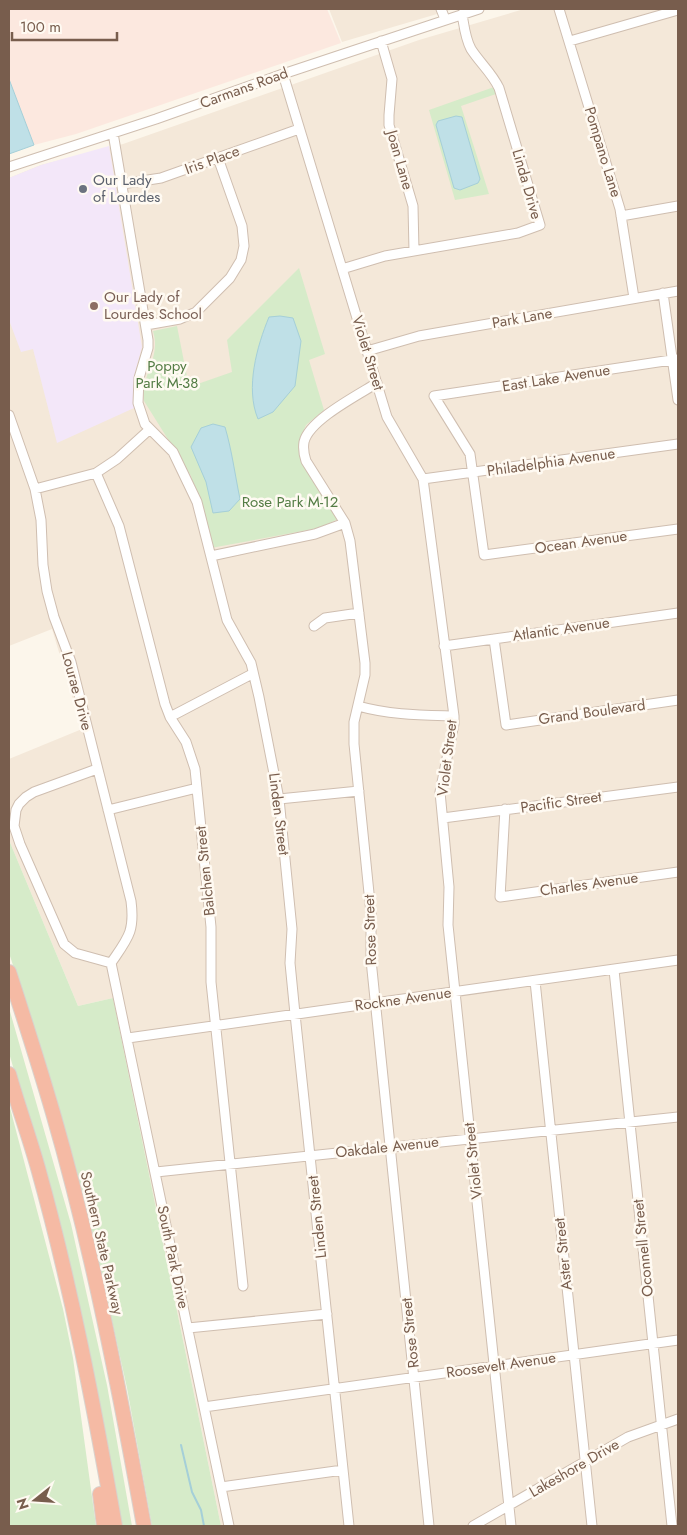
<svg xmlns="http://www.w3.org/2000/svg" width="687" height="1535" font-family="Jost,sans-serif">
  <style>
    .residential { fill: #f4e8d9 }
    .commercial { fill: #fce8df }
    .education { fill: #f3e7f9 }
    .green { fill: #d6ebc9 }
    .water { fill: #bfe0e7; stroke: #a5cfd8 }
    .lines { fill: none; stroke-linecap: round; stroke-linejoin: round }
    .stream { stroke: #a5cfd8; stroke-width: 2 }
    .minor-casing { stroke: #cfbeb0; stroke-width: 11 }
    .highway-casing { stroke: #d9d2cd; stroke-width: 16 }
    .minor { stroke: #fff; stroke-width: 9 }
    .highway { stroke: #f5baa4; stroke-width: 14 }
    .worship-dot { fill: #6b7280; stroke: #fffaf2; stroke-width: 2 }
    .education-dot { fill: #8d6e63; stroke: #fffaf2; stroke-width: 2 }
    .labels { text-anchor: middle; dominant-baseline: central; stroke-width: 5; stroke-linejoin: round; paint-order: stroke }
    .street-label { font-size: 15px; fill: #785d4d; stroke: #fffaf2 }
    .worship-label { font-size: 15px; fill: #5b616d; stroke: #fffaf2; text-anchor: start }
    .education-label { font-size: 15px; fill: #785e54; stroke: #fffaf2; text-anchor: start }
    .park-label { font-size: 15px; fill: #547d45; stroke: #fffaf2 }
  </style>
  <rect width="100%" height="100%" fill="#fcf6eb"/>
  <!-- residential -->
  <path class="residential" d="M329,9H454L342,42Z
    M524,9H678V1526H221L113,998L78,1006L9,840V759L82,729L52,629L9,646V178L41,165L123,144L419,40Z"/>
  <!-- commercial -->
  <path class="commercial" d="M9,9H327L341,43L76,134L34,145L9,79Z"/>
  <!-- education -->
  <path class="education" d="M109,146L142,347L134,376V408L57,443L33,349L21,352L9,320V178L41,165Z"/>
  <!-- green -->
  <path class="green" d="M494,87L496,94L461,106L489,194L455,200L429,110Z
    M299,268L325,354L309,360L324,410L306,425L300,439L299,452L302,463L338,519L319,528L211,548L191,476L144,401C140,381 156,363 155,343C155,339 154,335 153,331L177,326L189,387L232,372L227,340Z
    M9,840L78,1006L113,998L221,1526H152L127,1388L87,1208L28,1011L9,953Z
    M9,1008L71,1224L107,1385L132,1526H118L36,1145L9,1053Z
    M9,1104L63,1309L73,1358L96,1526H9Z"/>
  <!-- water -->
  <path class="water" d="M9,79L34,145L9,154Z
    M456,116L462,117L480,179L478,183L460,190L454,188L436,125L438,121Z
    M280,316L293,318L301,341L295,386L273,412L258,419C245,388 257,346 269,317Z
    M213,424L225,427C232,451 235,475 240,499L229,511L213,513L206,482L191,447L201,428Z"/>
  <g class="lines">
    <!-- stream -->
    <path class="stream" d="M181,1445L192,1492L201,1510L204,1526"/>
    <!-- minor casing -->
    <g class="minor-casing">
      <path id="minor" d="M441,9L445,19
        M559,9L620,209L634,298
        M381,41L392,79L389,115V125L413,206L414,251
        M570,41L678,10
        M283,74L387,417L423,479L454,716V724L440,792L449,887L448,925L511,1526
        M113,133L148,340V348L139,378L138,403L145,424L173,452L197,502L227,620L251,663L259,697L279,799L292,929L290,963L295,1014L349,1526
        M9,167L156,119L283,74L479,9
        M122,184L161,178L299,129
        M621,216L678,206
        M342,269L385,256L518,233L540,225L499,88C492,73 480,63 471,49C465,38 464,25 462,14
        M663,293L678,400
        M146,325L180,319L196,312L230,278L241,260L244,246L242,226L218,158
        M367,351L419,336L678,291
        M678,359L434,396L470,454L484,555L678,529
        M377,383C358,395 309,420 304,442C303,448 304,455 306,461L345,523L350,541L365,663V675L354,722V744L371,913V960L429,1526
        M9,415L35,489L41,520L43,565L47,591L54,617L71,662L131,901C135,932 128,938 111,963
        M96,473L119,526L165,704L170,717L186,742L195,769L211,927V982L243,1286
        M423,479L678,444
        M35,489L96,473L117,459L150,429
        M211,556L315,534L345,523
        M314,626L325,618L359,613
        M494,639L506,725L678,700
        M444,646L678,613
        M358,706C390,715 421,715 454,716
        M170,717L252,674
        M97,769L34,792L26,797L19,804L16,810L14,826L20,844L64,944L75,953L111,963L229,1526
        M279,799L359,791
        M505,809L500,897L678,872
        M108,810L197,788
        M443,818L678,787
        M614,970L672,1526
        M535,981L592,1526
        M128,1038L678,960
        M156,1172L678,1117
        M188,1328L327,1314
        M204,1407L678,1340
        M221,1487L343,1470
        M473,1526L628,1437L678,1419"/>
    </g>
    <!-- highway casing -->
    <g class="highway-casing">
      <path id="highway" d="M9,972C24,1018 39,1065 53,1113C92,1248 119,1387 144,1526
        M9,1074C18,1106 29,1136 38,1168C71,1286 94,1406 115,1526
        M100,1494L104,1526"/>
    </g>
    <!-- minor -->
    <use href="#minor" class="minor"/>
    <!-- highway -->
    <use href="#highway" class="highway"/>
  </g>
  <!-- markers -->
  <circle class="worship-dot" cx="83" cy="189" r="5"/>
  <circle class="education-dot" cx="94" cy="306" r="5"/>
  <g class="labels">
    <!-- street labels -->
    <g class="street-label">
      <text transform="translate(244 88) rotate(-20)">Carmans Road</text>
      <text transform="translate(603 152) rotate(73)">Pompano Lane</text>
      <text transform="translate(212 160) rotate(-20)">Iris Place</text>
      <text transform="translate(400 160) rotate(74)">Joan Lane</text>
      <text transform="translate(527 184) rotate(74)">Linda Drive</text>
      <text transform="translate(522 318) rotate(-10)">Park Lane</text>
      <text transform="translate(368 353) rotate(73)">Violet Street</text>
      <text transform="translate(556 378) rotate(-9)">East Lake Avenue</text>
      <text transform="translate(551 462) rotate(-8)">Philadelphia Avenue</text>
      <text transform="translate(581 542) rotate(-8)">Ocean Avenue</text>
      <text transform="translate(561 629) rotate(-8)">Atlantic Avenue</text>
      <text transform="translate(77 691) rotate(75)">Lourae Drive</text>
      <text transform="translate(592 712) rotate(-8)">Grand Boulevard</text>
      <text transform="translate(447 758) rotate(-83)">Violet Street</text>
      <text transform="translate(561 802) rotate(-8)">Pacific Street</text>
      <text transform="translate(279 814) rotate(83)">Linden Street</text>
      <text transform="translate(205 871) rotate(-96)">Balchen Street</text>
      <text transform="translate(589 884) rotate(-8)">Charles Avenue</text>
      <text transform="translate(370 930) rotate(-92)">Rose Street</text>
      <text transform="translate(403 999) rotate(-8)">Rockne Avenue</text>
      <text transform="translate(387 1147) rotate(-6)">Oakdale Avenue</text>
      <text transform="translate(473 1161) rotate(-96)">Violet Street</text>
      <text transform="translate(317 1217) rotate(-96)">Linden Street</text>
      <text transform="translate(102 1243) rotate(77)">Southern State Parkway</text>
      <text transform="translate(643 1248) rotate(-96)">Oconnell Street</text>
      <text transform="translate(563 1254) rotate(-96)">Aster Street</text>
      <text transform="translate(173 1257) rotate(78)">South Park Drive</text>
      <text transform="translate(410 1333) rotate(-96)">Rose Street</text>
      <text transform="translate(501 1365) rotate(-8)">Roosevelt Avenue</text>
      <text transform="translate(574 1468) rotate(-30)">Lakeshore Drive</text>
    </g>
    <!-- worship labels -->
    <g class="worship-label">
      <text x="93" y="180">Our Lady<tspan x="93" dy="17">of Lourdes</tspan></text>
    </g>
    <!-- education labels -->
    <g class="education-label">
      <text x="104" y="297">Our Lady of<tspan x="104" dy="17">Lourdes School</tspan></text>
    </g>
    <!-- park labels -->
    <g class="park-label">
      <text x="167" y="366">Poppy<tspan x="167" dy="17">Park M-38</tspan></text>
      <text x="290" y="502">Rose Park M-12</text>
    </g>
  </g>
  <!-- border -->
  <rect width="687" height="1535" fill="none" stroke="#785d4d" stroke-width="20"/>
  <!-- north arrow -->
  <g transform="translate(35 1500) rotate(253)" stroke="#fffaf2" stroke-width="4" paint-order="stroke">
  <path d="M0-4L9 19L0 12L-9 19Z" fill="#785d4d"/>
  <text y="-8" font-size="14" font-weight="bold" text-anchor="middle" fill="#785d4d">N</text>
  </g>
  <!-- scale -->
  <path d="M12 32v8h105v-8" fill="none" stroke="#785d4d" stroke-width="2.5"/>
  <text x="20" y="32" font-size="15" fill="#785d4d" stroke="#fffaf2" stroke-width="4" paint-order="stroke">100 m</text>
</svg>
